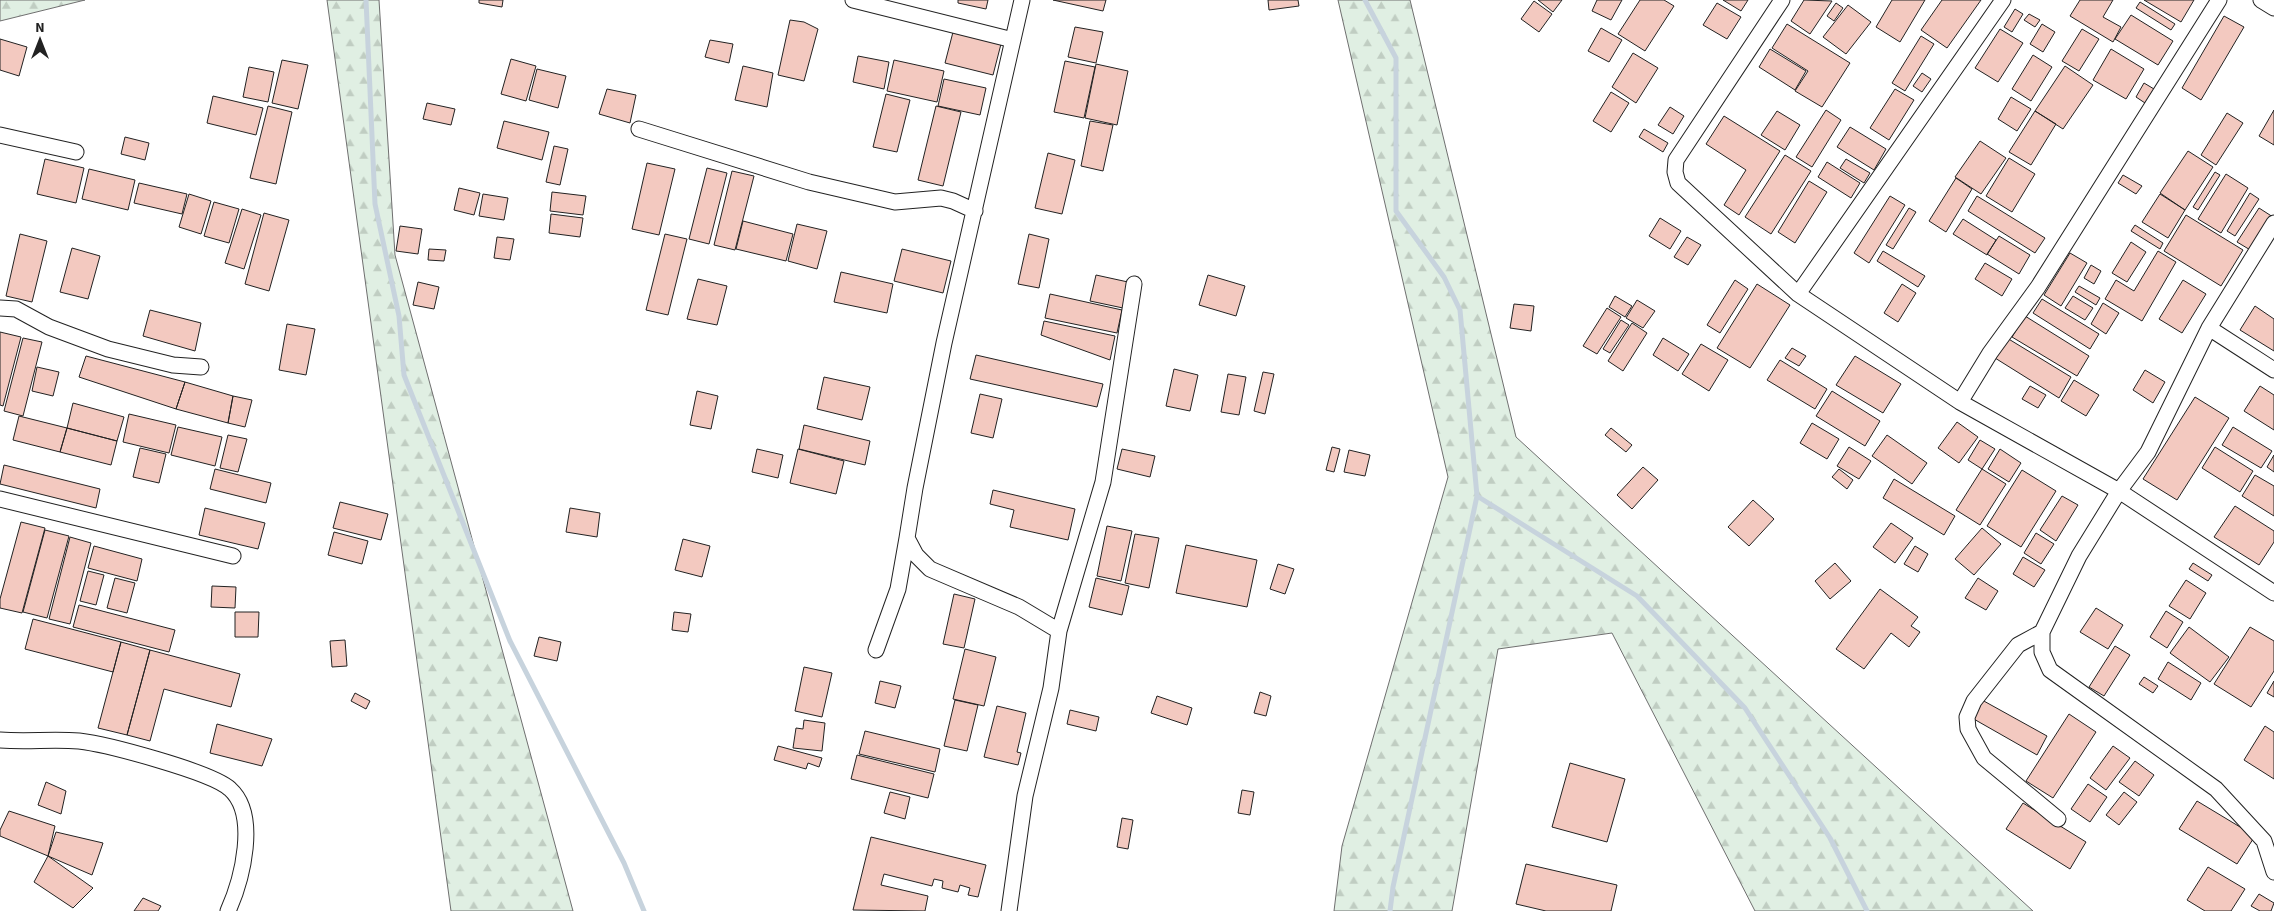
<svg xmlns="http://www.w3.org/2000/svg" width="2274" height="911" font-family="'Source Sans 3',sans-serif">
  <style>
    .forest { fill: url(#forest-firs); stroke: #6f6f6f }
    .lines { fill: none; stroke-linecap: round; stroke-linejoin: round }
    .stream { stroke: #c7d3dd; stroke-width: 5 }
    .building { fill: #f3c9c0; stroke: #222 }
    .minor-casing { stroke: #222; stroke-width: 17 }
    .minor { stroke: #fff; stroke-width: 15 }
  </style>
  <defs>
    <pattern id="forest-firs" width="22" height="20" patternUnits="userSpaceOnUse" patternTransform="scale(1.25)"><rect width="22" height="20" fill="#e0efe3"/><path d="M5 1l3.5 6h-7zM16 11l3.5 6h-7z" fill="#c0cdc2"/></pattern>
  </defs>
  <rect width="100%" height="100%" fill="#fff"/>
  <!-- forest -->
  <path class="forest" d="M0,0H85L0,21Z
    M327,0H379L395,255L573,911H451Z
    M1338,0H1410L1516,437L2033,911H1755L1612,633L1498,649L1452,911H1334L1342,846L1448,477Z"/>
  <g class="lines">
    <!-- stream -->
    <path class="stream" d="M366,0L375,204L399,316L404,375L510,641L624,863L644,911
      M1365,0L1396,58V211L1444,277L1460,310L1477,496L1393,887L1390,911
      M1477,496L1637,596L1745,708L1830,838L1867,911"/>
  </g>
  <!-- building -->
  <path class="building" d="M479,0H503L502,7L479,3Z
    M958,0H988L986,9L958,3Z
    M1053,0H1106L1103,11Z
    M1268,0H1298L1299,6L1269,10Z
    M1538,0H1562L1553,12Z
    M1597,0H1622L1611,20L1592,11Z
    M1640,0H1664L1674,6L1645,51L1618,34Z
    M1723,0H1748L1741,11Z
    M1804,0L1832,1L1810,34L1791,21Z
    M1892,0H1925L1900,42L1876,27Z
    M1942,0H1981L1947,48L1921,30Z
    M2080,0H2113L2103,17L2121,27L2113,42L2070,16Z
    M2144,0H2194L2181,22Z
    M1534,1L1552,14L1539,32L1521,19Z
    M2140,2L2175,24L2171,30L2136,8Z
    M1717,3L1741,17L1727,39L1703,25Z
    M1836,3L1843,8L1834,21L1827,16Z
    M1848,5L1871,22L1846,54L1823,37Z
    M2015,9L2023,14L2012,32L2004,27Z
    M2029,14L2040,20L2035,27L2024,20Z
    M2131,15L2173,41L2158,65L2115,39Z
    M2224,16L2244,27L2201,100L2182,88Z
    M790,20L804,22L818,29L804,81L778,75Z
    M1787,24L1850,63L1822,107L1795,91L1808,71L1772,48Z
    M2042,24L2055,32L2043,52L2030,44Z
    M1075,27L1103,32L1096,63L1068,57Z
    M1601,28L1622,40L1609,62L1588,51Z
    M2000,29L2023,43L1998,82L1975,68Z
    M2082,29L2099,39L2079,71L2062,61Z
    M953,32L1001,44L993,75L945,63Z
    M1921,36L1934,44L1905,91L1892,83Z
    M0,39L27,47L19,76L0,70Z
    M710,40L733,44L729,63L705,57Z
    M1770,49L1806,71L1795,90L1759,67Z
    M2111,49L2144,69L2126,99L2093,80Z
    M1633,53L1658,68L1636,103L1612,87Z
    M2033,55L2052,67L2031,101L2012,89Z
    M858,56L889,62L884,89L853,82Z
    M511,59L536,66L526,101L501,94Z
    M282,60L308,65L298,109L272,103Z
    M894,60L944,71L937,102L887,91Z
    M1065,61L1095,67L1084,118L1054,112Z
    M1096,64L1128,71L1117,125L1085,118Z
    M743,66L773,73L767,107L735,100Z
    M2065,66L2093,85L2063,129L2035,111Z
    M249,67L274,72L268,102L243,97Z
    M537,69L566,76L558,108L529,100Z
    M1922,73L1931,79L1922,92L1913,86Z
    M944,79L986,88L980,115L938,106Z
    M2144,83L2154,89L2145,103L2136,97Z
    M607,89L636,95L630,123L599,114Z
    M1895,89L1914,100L1889,140L1870,128Z
    M1611,92L1629,103L1611,132L1593,121Z
    M886,94L910,100L897,152L873,147Z
    M213,96L263,108L256,135L207,123Z
    M2011,97L2031,109L2017,131L1998,119Z
    M427,103L455,109L451,125L423,119Z
    M268,106L292,112L276,184L250,178Z
    M936,106L961,112L943,186L918,180Z
    M1670,107L1684,116L1673,134L1658,125Z
    M1826,110L1841,120L1812,167L1796,157Z
    M2274,110V145L2259,136Z
    M1777,111L1800,125L1785,150L1761,135Z
    M2035,111L2056,124L2031,165L2009,152Z
    M2227,113L2243,123L2216,165L2201,155Z
    M1724,116L1780,151L1739,215L1724,205L1746,170L1706,144Z
    M504,121L549,132L542,160L497,148Z
    M1090,121L1113,125L1103,171L1081,166Z
    M1850,127L1886,149L1874,170L1837,147Z
    M1644,129L1668,143L1663,152L1639,137Z
    M125,137L149,143L145,160L121,154Z
    M1980,141L2006,158L1981,194L1955,177Z
    M554,146L568,149L560,185L546,182Z
    M2188,151L2213,167L2185,210L2160,193Z
    M1048,153L1075,160L1062,214L1035,208Z
    M1785,155L1811,171L1771,234L1745,217Z
    M2009,158L2035,174L2012,212L1986,196Z
    M45,159L84,168L76,203L37,194Z
    M1846,159L1870,173L1864,183L1840,168Z
    M1827,162L1860,183L1851,198L1818,177Z
    M647,163L675,169L659,235L632,229Z
    M707,168L727,173L709,244L689,239Z
    M89,169L135,180L128,210L82,199Z
    M732,171L754,176L735,250L714,245Z
    M2215,172L2220,175L2198,210L2193,207Z
    M2226,174L2248,188L2221,233L2198,219Z
    M2123,175L2142,186L2136,194L2118,183Z
    M1956,178L1972,189L1946,232L1929,221Z
    M1809,181L1827,192L1795,243L1778,232Z
    M139,183L187,194L182,214L134,203Z
    M459,188L480,193L474,215L454,210Z
    M552,192L586,196L583,215L550,211Z
    M2250,193L2259,199L2235,236L2227,231Z
    M189,194L211,201L201,234L179,227Z
    M483,194L508,198L504,220L479,216Z
    M2160,194L2185,210L2168,238L2142,222Z
    M1890,196L1905,205L1869,263L1854,253Z
    M1977,196L2045,238L2035,253L1968,211Z
    M214,202L239,209L229,243L204,236Z
    M1909,208L1916,212L1893,249L1886,245Z
    M2259,208L2273,217L2252,251L2237,242Z
    M242,209L261,215L244,269L225,263Z
    M264,213L289,220L269,291L245,284Z
    M551,214L583,218L580,237L549,233Z
    M2186,215L2243,250L2221,286L2164,251Z
    M1660,218L1681,231L1670,249L1649,236Z
    M1963,219L1996,240L1987,255L1953,234Z
    M743,221L793,234L786,261L736,249Z
    M797,224L827,231L817,269L788,261Z
    M2135,225L2163,243L2160,249L2131,231Z
    M400,226L422,229L418,254L396,251Z
    M20,234L47,241L32,302L6,296Z
    M665,234L687,239L668,315L646,310Z
    M1029,234L1049,239L1039,288L1018,284Z
    M1999,236L2030,255L2019,274L1987,254Z
    M497,237L514,239L510,260L494,258Z
    M1687,237L1701,245L1688,265L1674,257Z
    M2131,242L2146,252L2127,282L2112,273Z
    M72,248L100,256L88,299L60,292Z
    M429,249L446,250L444,261L428,260Z
    M902,249L951,261L943,293L894,281Z
    M1883,251L1925,276L1918,287L1877,261Z
    M2158,251L2176,262L2142,321L2105,299L2116,280L2134,291Z
    M2070,253L2087,263L2061,306L2044,295Z
    M1985,263L2012,279L2002,296L1975,279Z
    M2091,265L2101,271L2094,284L2084,278Z
    M841,272L893,284L887,313L834,302Z
    M1096,275L1128,282L1123,308L1090,301Z
    M1208,275L1245,286L1236,316L1199,305Z
    M698,279L727,286L717,325L687,319Z
    M1735,280L1748,289L1720,333L1707,325Z
    M2183,280L2206,294L2182,333L2159,319Z
    M418,282L439,287L434,309L413,305Z
    M1757,284L1790,305L1750,368L1717,348Z
    M1902,284L1916,293L1898,322L1884,313Z
    M2079,286L2100,298L2096,305L2075,292Z
    M1050,294L1122,310L1117,333L1045,318Z
    M1615,296L1632,306L1625,317L1609,307Z
    M2073,296L2093,308L2085,320L2065,308Z
    M2042,299L2099,334L2090,349L2033,313Z
    M1637,300L1655,311L1643,328L1626,318Z
    M2103,303L2119,313L2106,334L2091,324Z
    M1514,304L1534,306L1531,331L1510,328Z
    M2255,306L2274,319V351L2240,330Z
    M1607,308L1621,317L1597,354L1583,346Z
    M150,310L201,323L195,351L143,336Z
    M2025,316L2089,356L2077,376L2012,337Z
    M1621,320L1629,325L1610,353L1603,349Z
    M1044,321L1115,336L1110,360L1041,335Z
    M1632,323L1647,333L1623,371L1608,361Z
    M287,324L315,329L306,375L279,370Z
    M0,332L21,337L3,406L0,405Z
    M23,338L42,342L23,416L4,411Z
    M1663,338L1689,354L1678,371L1653,355Z
    M2007,338L2071,377L2059,398L1995,358Z
    M1701,344L1728,360L1709,391L1682,374Z
    M1792,348L1806,356L1799,366L1785,358Z
    M976,355L1103,384L1097,407L970,379Z
    M86,356L185,382L176,409L79,377Z
    M1855,356L1901,384L1883,413L1836,385Z
    M1780,360L1827,389L1815,409L1767,380Z
    M37,367L59,372L53,396L32,391Z
    M1174,369L1198,375L1190,411L1166,406Z
    M2145,370L2165,382L2153,403L2133,390Z
    M1263,372L1274,374L1265,414L1254,411Z
    M1228,374L1246,377L1239,415L1221,412Z
    M824,377L870,387L862,420L817,409Z
    M2074,380L2099,395L2086,416L2061,401Z
    M185,382L233,396L228,423L176,409Z
    M2030,386L2046,395L2038,408L2022,399Z
    M2260,386L2274,395V430L2244,411Z
    M697,391L718,396L711,429L690,425Z
    M1832,391L1880,421L1865,446L1816,416Z
    M980,394L1002,399L993,438L971,433Z
    M233,396L252,400L245,427L228,423Z
    M2195,397L2229,418L2177,500L2143,479Z
    M73,403L124,417L117,441L67,428Z
    M129,414L176,425L169,453L123,442Z
    M19,416L67,428L60,452L13,440Z
    M1957,422L1978,437L1959,463L1938,448Z
    M1812,423L1839,439L1827,459L1800,443Z
    M804,425L870,441L865,465L799,449Z
    M178,427L222,437L215,466L171,455Z
    M2233,427L2272,451L2261,468L2222,445Z
    M67,428L117,441L111,465L60,452Z
    M1611,428L1632,445L1626,452L1605,435Z
    M228,435L247,439L238,472L220,468Z
    M1887,435L1927,463L1912,484L1872,456Z
    M1980,440L1995,449L1982,469L1968,460Z
    M1332,447L1340,449L1334,472L1326,470Z
    M1849,447L1871,461L1859,479L1837,466Z
    M2215,447L2253,471L2240,492L2202,468Z
    M140,448L166,454L159,483L133,477Z
    M757,449L783,455L778,478L752,472Z
    M798,449L844,461L836,494L790,483Z
    M1122,449L1155,456L1150,477L1117,469Z
    M2000,449L2021,463L2009,482L1988,469Z
    M1349,450L1370,455L1365,476L1344,472Z
    M2274,455V472L2267,467Z
    M4,465L100,489L96,508L0,484Z
    M1643,467L1658,480L1632,509L1617,495Z
    M215,469L271,483L266,503L210,489Z
    M1839,469L1853,480L1847,489L1832,477Z
    M1982,469L2006,484L1980,525L1956,510Z
    M2022,470L2056,491L2021,547L1987,526Z
    M2255,475L2274,486V516L2242,496Z
    M1894,479L1955,516L1944,535L1883,498Z
    M993,490L1075,509L1068,540L1010,527L1014,510L990,504Z
    M2062,496L2078,505L2056,541L2040,530Z
    M1753,500L1774,519L1749,546L1728,527Z
    M340,502L388,514L381,540L333,528Z
    M2235,506L2274,531V542L2259,565L2214,537Z
    M205,508L265,523L258,549L199,535Z
    M570,508L600,513L597,537L566,532Z
    M21,522L45,528L22,613L0,608V599Z
    M1891,523L1913,538L1895,563L1873,547Z
    M1107,526L1132,531L1121,581L1097,576Z
    M1982,528L2001,544L1974,575L1955,559Z
    M45,530L69,536L47,618L23,612Z
    M334,532L368,541L362,564L328,555Z
    M2036,533L2054,544L2041,564L2024,553Z
    M1135,534L1159,538L1149,588L1125,583Z
    M70,537L91,543L70,624L49,619Z
    M683,539L710,546L702,577L675,570Z
    M1186,545L1257,560L1247,607L1176,593Z
    M94,546L142,559L137,581L88,568Z
    M1915,546L1928,554L1918,572L1904,564Z
    M2023,557L2045,570L2034,587L2013,574Z
    M1835,563L1851,581L1830,599L1815,581Z
    M2193,563L2212,575L2208,581L2189,569Z
    M1278,564L1294,569L1285,594L1270,589Z
    M88,571L104,575L96,605L80,601Z
    M115,578L135,583L127,613L107,608Z
    M1096,578L1129,586L1122,615L1089,607Z
    M1978,578L1998,591L1986,610L1965,598Z
    M2186,580L2206,593L2190,619L2169,606Z
    M212,586L236,587L235,608L211,607Z
    M1880,589L1918,617L1911,626L1920,632L1909,647L1891,633L1864,669L1836,649Z
    M954,594L975,599L964,648L943,644Z
    M79,605L175,630L169,652L73,627Z
    M2096,608L2123,625L2108,649L2080,632Z
    M2166,611L2183,622L2167,648L2150,637Z
    M235,612H259L258,637H235Z
    M674,612L691,614L688,632L672,630Z
    M33,619L121,642L113,672L25,649Z
    M2189,627L2229,657L2210,682L2170,653Z
    M2250,627L2274,641V671L2251,707L2214,684Z
    M539,637L561,642L557,661L534,656Z
    M345,640L347,666L332,667L330,641Z
    M121,642L150,650L127,735L98,728Z
    M2115,646L2130,655L2104,696L2089,687Z
    M965,649L996,657L984,706L953,699Z
    M150,650L240,674L231,707L164,689L150,741L127,735Z
    M2168,662L2201,683L2191,700L2158,679Z
    M804,667L832,673L822,717L795,711Z
    M2144,677L2158,686L2153,693L2139,684Z
    M880,681L901,686L895,708L875,703Z
    M2274,681V697L2267,693Z
    M1260,692L1271,696L1266,716L1254,713Z
    M355,693L370,701L366,709L351,701Z
    M1157,696L1192,708L1187,725L1151,713Z
    M955,700L978,705L967,751L944,746Z
    M1982,700L2047,736L2037,755L1972,718Z
    M997,706L1026,713L1017,752L1021,753L1018,765L984,757Z
    M1070,710L1099,717L1096,731L1067,724Z
    M2069,714L2096,732L2053,798L2026,781Z
    M804,720L825,723L822,751L793,748L796,728L803,729Z
    M217,724L272,739L262,766L210,753Z
    M2265,726L2274,732V779L2244,760Z
    M865,731L940,749L935,772L859,754Z
    M778,746L822,758L819,767L808,763L806,769L774,760Z
    M2113,746L2130,758L2106,790L2090,778Z
    M857,755L934,774L928,798L851,779Z
    M2135,761L2154,775L2139,796L2119,782Z
    M1570,763L1625,779L1607,842L1552,827Z
    M46,782L66,791L61,814L38,805Z
    M2088,784L2107,797L2090,822L2071,809Z
    M1242,790L1254,792L1250,815L1238,813Z
    M890,792L910,797L905,819L884,813Z
    M2124,792L2137,802L2119,825L2106,815Z
    M2197,801L2255,836L2237,864L2179,829Z
    M2023,803L2086,842L2070,869L2006,829Z
    M9,811L55,826L48,856L0,836V830Z
    M1122,818L1133,820L1128,849L1117,847Z
    M56,832L103,843L92,875L48,856Z
    M871,837L986,865L978,897L968,895L970,888L960,885L958,892L942,888L943,881L934,879L932,886L884,874L881,885L928,896L925,911L853,910Z
    M48,856L93,888L73,908L34,882Z
    M1526,864L1617,885L1611,911H1546L1516,904Z
    M2208,867L2245,889L2231,911H2205L2187,900Z
    M2259,894L2274,903L2271,911H2260L2251,906Z
    M143,898L161,906L158,911H134Z"/>
  <g class="lines">
    <!-- minor casing -->
    <g class="minor-casing">
      <path id="minor" d="M853,0L1013,40
        M1782,0L1676,160L1675,172L1678,183L1798,294L1960,402L2119,491L2274,593
        M2261,0L2274,8
        M639,129L809,182L895,202L941,198L953,201L975,211
        M0,135L76,152
        M2274,223L2209,328L2148,452L2119,491L2079,556L2042,632V652L2050,670L2216,789L2264,841L2274,872
        M1798,294L2003,0
        M0,308L16,309L49,327L108,349L173,365L201,367
        M2209,328L2274,370
        M1960,402L1990,353L2038,287L2219,0
        M0,499L233,556
        M1059,631L1103,482L1134,284
        M2042,632L2018,645L1974,701L1967,717L1968,729L1984,758L2058,819
        M876,650L898,589L907,538
        M0,740C26,742 53,739 79,741C106,744 212,772 230,789C259,815 242,880 228,911
        M1009,911L1025,796L1051,688L1059,631L1019,607L930,569L916,555L907,538L915,488L944,343L1022,0"/>
    </g>
    <!-- minor -->
    <use href="#minor" class="minor"/>
  </g>
  <!-- north arrow -->
  <g transform="translate(40 40)" stroke="#ffffff" stroke-width="4" paint-order="stroke">
  <path d="M0-4L9 19L0 12L-9 19Z" fill="#222222"/>
  <text y="-8" font-size="14" font-weight="bold" text-anchor="middle" fill="#222222">N</text>
  </g>
</svg>
